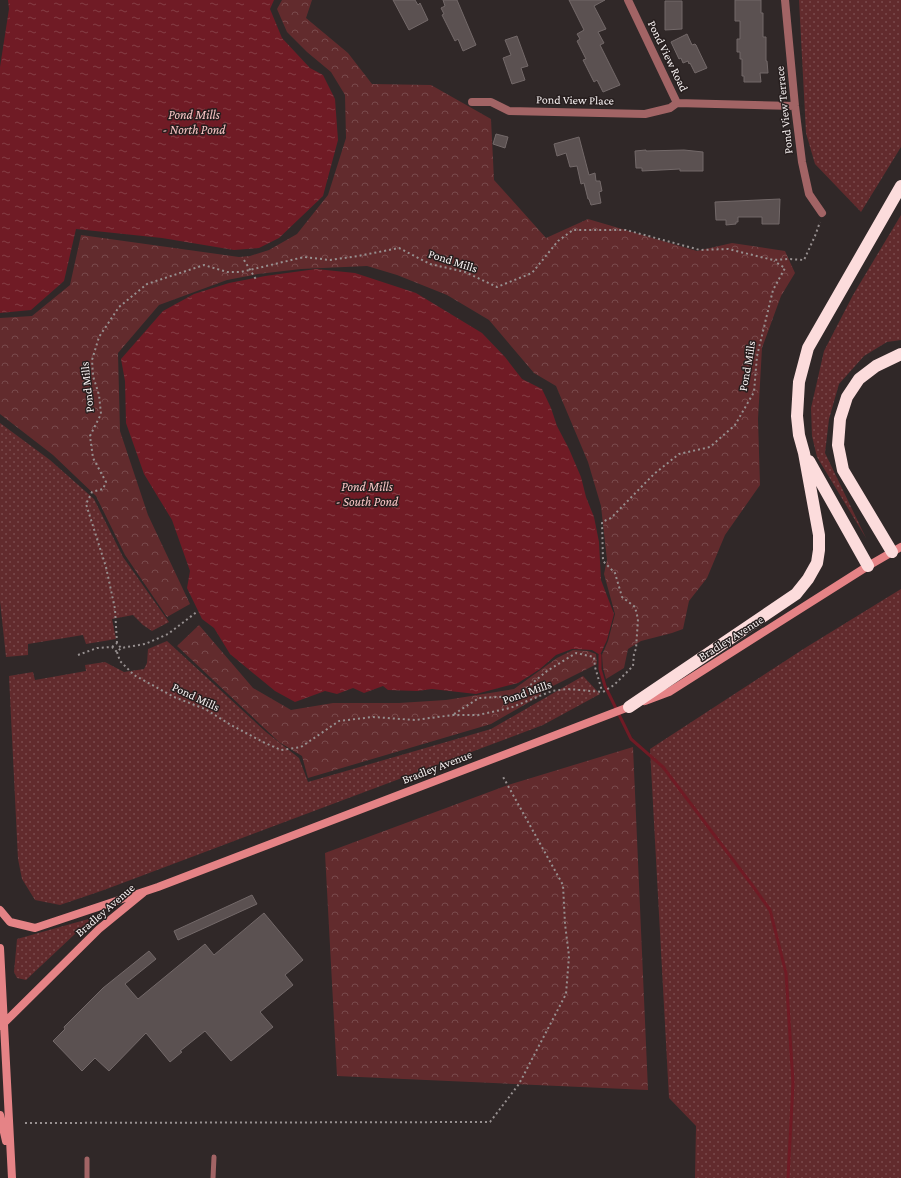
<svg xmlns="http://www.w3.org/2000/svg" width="901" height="1178" font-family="'Crimson Pro',serif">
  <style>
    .grass { fill: url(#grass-dots) }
    .forest { fill: url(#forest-crowns) }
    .water { fill: url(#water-ripples) }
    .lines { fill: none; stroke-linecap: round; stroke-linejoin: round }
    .stream { stroke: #701b25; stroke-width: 3 }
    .building { fill: #5b5151; stroke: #736969 }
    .path { stroke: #979090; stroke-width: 2; stroke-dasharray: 2 3; stroke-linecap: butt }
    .service { stroke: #a26465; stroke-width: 5 }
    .minor { stroke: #a26465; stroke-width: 8 }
    .secondary { stroke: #e58386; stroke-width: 8 }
    .motorway { stroke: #fcdcdc; stroke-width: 12 }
    .labels { text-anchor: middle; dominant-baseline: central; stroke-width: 3; stroke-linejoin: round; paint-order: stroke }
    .street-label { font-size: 12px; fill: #f7f1f1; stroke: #261e1e }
    .water-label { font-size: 13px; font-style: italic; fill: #f9c5c5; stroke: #261e1e }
  </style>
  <defs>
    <pattern id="grass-dots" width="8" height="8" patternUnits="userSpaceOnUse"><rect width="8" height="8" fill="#622b2d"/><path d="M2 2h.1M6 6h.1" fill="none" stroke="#794a4c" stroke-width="1.8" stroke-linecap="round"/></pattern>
    <pattern id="forest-crowns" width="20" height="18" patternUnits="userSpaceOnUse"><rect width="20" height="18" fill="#622b2d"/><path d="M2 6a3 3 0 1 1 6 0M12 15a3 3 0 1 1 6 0" fill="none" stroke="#794a4c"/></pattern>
    <pattern id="water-ripples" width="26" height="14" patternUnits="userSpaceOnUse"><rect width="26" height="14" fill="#701b25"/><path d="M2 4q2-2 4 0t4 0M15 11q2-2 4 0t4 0" fill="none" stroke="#853d45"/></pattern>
  </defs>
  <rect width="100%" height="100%" fill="#302828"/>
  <!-- grass -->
  <path class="grass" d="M799,0H901V147L861,212L815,164L806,133Z
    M901,215V340L887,342L864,356L839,384L829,419L825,453L866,538L817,457L812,436L811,408L824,351L853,295Z
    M0,423L50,460L94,499L123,557L169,622L152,631L143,625L133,615L112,619L116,639L86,644L83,635L28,644V655L6,657L0,601Z
    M901,589V1178H695L696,1126L669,1098L650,749L805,648Z
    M167,641L266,732L299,758L308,782L491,729L583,676L600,694L543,725L104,890L60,905L35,900L22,879L18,859L9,676L33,672L35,680L86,671L85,665L105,662L124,672L144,669L147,663L148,649Z
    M92,918L26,980L17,978L14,972L17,939Z"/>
  <!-- forest -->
  <path class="forest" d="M282,0H312L306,18L348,53L372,84L431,85L491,119L494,180L546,238L588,219L697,251L732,243L785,251L795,273L781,296L762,348L758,419L760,485L725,535L707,578L689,601L683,629L672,633L641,641L628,649L624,668L606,679L603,668L602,655L608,641L615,614L604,574L607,560L601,506L588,462L556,386L534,373L489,320L447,295L397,275L367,266L301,269L258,274L227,280L159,305L118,353L120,431L148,515L190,604L167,617L125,555L96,496L53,455L0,414V318L32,316L70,285L81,235L239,257L250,256L269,250L297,234L328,195L346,138L345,95L331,72L307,52L287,32L277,9Z
    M199,625L253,688L291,710L333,703H399L446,700L514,689L557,658L573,650L588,651L596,654L597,664L543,691L538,697L491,724L308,778L302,756L279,742L177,646Z
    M633,747L648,1090L337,1076L325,853L508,785Z"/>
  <!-- water -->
  <path class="water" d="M8,0H274L270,9L282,38L310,68L323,75L335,99L338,140L323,196L279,238L259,248L234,250L162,238L76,229L64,281L31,310L0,313V67L9,9Z
    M316,269L355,273L416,293L482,333L505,357L522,379L542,389L551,408L557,426L569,449L581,477L586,497L594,517L599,542L601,580L614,614L607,640L600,655L592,650L572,649L556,655L540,669L518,683L476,694L432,689L417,691L388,690L383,686L364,693L353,688L337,694L325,691L295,702L275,691L230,654L214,628L202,619L187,588L190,571L172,520L144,474L126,423L125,381L121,359L163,311L194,294L229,283L265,276Z"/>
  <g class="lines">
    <!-- stream -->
    <path class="stream" d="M600,655V669L605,686L631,739L663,767L752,885L770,910L786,973L793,1083L788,1178"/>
  </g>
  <!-- building -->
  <path class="building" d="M393,0H415L418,5L420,3L428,20L409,30Z
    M443,0H457L476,45L463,51L458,39L455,41L442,15L444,14L441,8L445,6Z
    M569,0H605L594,6L606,29L598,32L604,43L600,45L620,85L603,92L597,80L594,82L583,60L586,59L577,41L580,39L577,34L584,30Z
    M735,0H761V13H763V37H766V61H767L768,73H760L761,82H744V76H742V59H740V52H737V39H740V21H735Z
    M665,1H682V29L665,30Z
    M687,34L692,45L695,44L696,45L707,68L695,73L690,63L689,64L688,61L683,63L681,58L679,59L671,42Z
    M517,36L528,66L521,68L525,80L512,84L503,58L511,55L505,40Z
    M496,134L508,137L505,148L493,144Z
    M579,137L589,175L595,173L596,181H600L602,191L599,192L601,203L591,205L589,199H588L584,183L581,184L577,166L570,167L566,153L557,156L554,144Z
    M646,150V151L684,150L703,152V171H680V169L642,171V168H636L635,151Z
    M780,199L779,224H762V217H738V222H736V224L726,225V220H716L715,202Z
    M252,895L257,904L178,940L174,931Z
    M264,913L303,960L285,975L293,985L260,1012L273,1027L231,1061L205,1031L180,1051L182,1052L170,1062L146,1033L109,1071L95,1058L82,1071L53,1041L65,1029L64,1027L103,988L149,951L156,959L125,984L138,999L205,944L214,955Z"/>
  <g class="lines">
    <!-- path -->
    <path class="path" d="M244,260L257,281
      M117,643L115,609L106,567L86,504L92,492L103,489L106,482L93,458L90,436L101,414L99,395L93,376L92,360L99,337L119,307L147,284L204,265L227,272H241L304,257L330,260L358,256L399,248L430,264L465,272L497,287L532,273L558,241L573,230H626L700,250L728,249L773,260L789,259L804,260L815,236L820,222
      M112,647L117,643L121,648L145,644L168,634L198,611
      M117,652L120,661L134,675L174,697L205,709L231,725L263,742L281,750L301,747L339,721L373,717L415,720L453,715H478L510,708L552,691L568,689L603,692L614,685L633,666L634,653L636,649L638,619L635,607L622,597L615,573L603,561L602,522L611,518L654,474L679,454L710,447L735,425L754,392L757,356L773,290L785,268L774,261
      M78,655L97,648L112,647L117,652L121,648
      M454,714L479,698L517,696L547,671L576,653L594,657L595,667L602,691
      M25,1123L490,1122L519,1084L566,994L569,956L565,924L563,885L502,775"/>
    <!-- service -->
    <path class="service" d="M87,1178V1159
      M213,1178L214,1157"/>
    <!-- minor -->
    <path class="minor" d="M628,0L677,103L795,106
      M785,0L795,106L802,162L809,194L822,213
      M472,102H491L509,111L645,114L670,108L677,103"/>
    <!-- secondary -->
    <path class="secondary" d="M645,701L669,692L868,566L901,547
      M0,910L10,922L35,928L158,887L634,705
      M0,948L12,1178
      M1,1026L99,929L143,893
      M0,1115L6,1141"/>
    <!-- motorway -->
    <path class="motorway" d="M809,461L868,566
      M892,552L843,470L838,445L840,419L847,397L859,379L876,366L901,354
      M629,707L796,594L808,579L817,563L819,550V535L804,453L799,435L797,416L799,382L808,348L901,186"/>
  </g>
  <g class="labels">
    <!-- street labels -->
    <g class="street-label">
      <text transform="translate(668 56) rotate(64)">Pond View Road</text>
      <text transform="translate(575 100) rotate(1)">Pond View Place</text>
      <text transform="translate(784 110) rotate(-96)">Pond View Terrace</text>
      <text transform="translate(453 261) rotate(18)">Pond Mills</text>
      <text transform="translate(747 366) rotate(-80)">Pond Mills</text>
      <text transform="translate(87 387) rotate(-96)">Pond Mills</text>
      <text transform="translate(731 638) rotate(-32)">Bradley Avenue</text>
      <text transform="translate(527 692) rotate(-19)">Pond Mills</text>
      <text transform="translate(196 697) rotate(25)">Pond Mills</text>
      <text transform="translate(437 767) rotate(-21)">Bradley Avenue</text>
      <text transform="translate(105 910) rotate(-41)">Bradley Avenue</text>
    </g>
    <!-- water labels -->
    <g class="water-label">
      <text x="194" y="114">Pond Mills<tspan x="194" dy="15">- North Pond</tspan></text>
      <text x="367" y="486">Pond Mills<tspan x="367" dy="15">- South Pond</tspan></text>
    </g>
  </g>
</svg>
